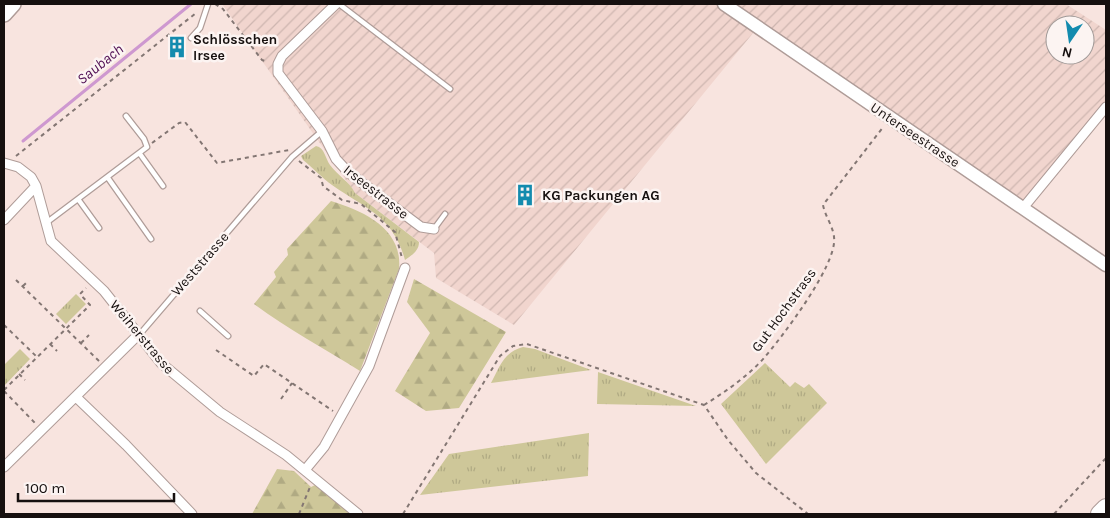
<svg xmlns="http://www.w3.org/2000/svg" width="1110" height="518" font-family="Karla,sans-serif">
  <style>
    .industrial { fill: url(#industrial-furrows); fill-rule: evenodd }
    .grass { fill: url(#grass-tufts) }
    .forest { fill: url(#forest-firs) }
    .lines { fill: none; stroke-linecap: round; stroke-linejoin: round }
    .stream { stroke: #ce98d0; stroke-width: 3 }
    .lane-casing { stroke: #af9c98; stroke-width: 7 }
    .street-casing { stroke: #af9c98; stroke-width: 11 }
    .secondary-casing { stroke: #af9c98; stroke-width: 15 }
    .primary-casing { stroke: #af9c98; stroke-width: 18 }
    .highway-casing { stroke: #af9c98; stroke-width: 20 }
    .path { stroke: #837673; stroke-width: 2; stroke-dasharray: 4 4; stroke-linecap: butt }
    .lane { stroke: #fff; stroke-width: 4.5 }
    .street { stroke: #fff; stroke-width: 9 }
    .secondary { stroke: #fff; stroke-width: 12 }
    .primary { stroke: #fff; stroke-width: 15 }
    .highway { stroke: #fff; stroke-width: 18 }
    .labels { text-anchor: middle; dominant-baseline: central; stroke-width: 5; stroke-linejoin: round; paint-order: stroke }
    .poi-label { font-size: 14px; font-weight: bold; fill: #16100f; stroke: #fcf4f2; text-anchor: start }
    .street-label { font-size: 14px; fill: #16100f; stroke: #fcf4f2 }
    .water-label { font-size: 15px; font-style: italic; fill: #4f0e53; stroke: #fcf4f2 }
  </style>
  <defs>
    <pattern id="industrial-furrows" width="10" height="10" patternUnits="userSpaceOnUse" patternTransform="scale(1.25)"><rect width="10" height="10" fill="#f1d5ce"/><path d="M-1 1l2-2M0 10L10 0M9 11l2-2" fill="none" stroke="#ceb6b0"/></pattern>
    <pattern id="grass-tufts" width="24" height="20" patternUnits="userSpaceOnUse" patternTransform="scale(1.25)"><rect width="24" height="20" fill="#cec799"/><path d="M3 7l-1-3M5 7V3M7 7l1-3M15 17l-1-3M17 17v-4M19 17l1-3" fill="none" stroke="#b0aa83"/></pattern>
    <pattern id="forest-firs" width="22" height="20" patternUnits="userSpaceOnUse" patternTransform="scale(1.25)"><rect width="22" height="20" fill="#cec799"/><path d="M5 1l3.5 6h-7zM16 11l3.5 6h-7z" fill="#b0aa83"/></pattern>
  </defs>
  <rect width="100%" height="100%" fill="#f8e4df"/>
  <!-- industrial -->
  <path class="industrial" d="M222,4H1066L1106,30V106L1023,208L758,27L514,325L436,278L434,253L355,193ZM1055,25H1085V55H1055Z"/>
  <!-- grass -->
  <path class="grass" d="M316,146C325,148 325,158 330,165C338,176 349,181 355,193L419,242C419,251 412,255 405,260C393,216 366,209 332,185C322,178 313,168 303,160L301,156Z
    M76,294L86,304L66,324L56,314Z
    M523,347L535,349L591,370L491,383C500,366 504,352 523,347Z
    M20,349L30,359L4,386V365Z
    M765,363L790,387L795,382L804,388L809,384L827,403L766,464L721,404Z
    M598,372L696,406L597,404Z
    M589,433L588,476L420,495L449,454Z"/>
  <!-- forest -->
  <path class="forest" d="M331,201C364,211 403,229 399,269L360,371C325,349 288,329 254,304L276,277L274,272L288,255L287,249Z
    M414,279L506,332L459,408L426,411L395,391L430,333L407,302Z
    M277,469L294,471L311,487L315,485L352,514H252Z"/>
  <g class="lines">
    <!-- stream -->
    <path class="stream" d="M23,141L191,4"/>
    <!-- lane casing -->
    <g class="lane-casing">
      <path id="lane" d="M339,4L450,89
        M191,38L200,28L208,4
        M140,154L163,186
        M108,178L151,239
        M78,199L99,228
        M46,223L147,147L144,139L126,116
        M434,229L445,214
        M200,311L228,336
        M140,334L292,157L321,132"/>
    </g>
    <!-- street casing -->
    <g class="street-casing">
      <path id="street" d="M336,4L282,56L278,64V73L322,131L336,159L349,173L421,227L434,229
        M4,163L18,167L31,177L36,186L51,241L104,291L161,363L220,412L286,455L358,514
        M1023,208L1106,107
        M4,220L36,186
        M76,397L126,445L192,514
        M4,467L139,334
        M305,470L324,447L369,366L405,268"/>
    </g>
    <!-- secondary casing -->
    <g class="secondary-casing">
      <path id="secondary" d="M724,4L1106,265"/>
    </g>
    <!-- primary casing -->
    <g class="primary-casing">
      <path id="primary" d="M4,14L13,4"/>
    </g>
    <!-- highway casing -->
    <g class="highway-casing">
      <path id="highway" d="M1100,514L1106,508"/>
    </g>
    <!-- path -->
    <path class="path" d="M215,4L223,9L262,60L268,62
      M152,143L179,123L185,122L217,163L289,150
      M16,156L196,13
      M299,161L321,178L323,186L342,200L361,204L395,232L402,258
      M16,280L99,361
      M23,286L28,281
      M4,325L37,357
      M81,343L89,335
      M50,344L57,351
      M216,350L254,376L264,364L333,411
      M19,374L25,380
      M4,390L90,305L80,294L86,288
      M4,391L35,423
      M281,399L292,383
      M704,405C725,392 747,377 764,358C782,337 838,264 834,237C833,226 825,216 823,205L884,126
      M299,514L310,487
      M403,514L500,356L513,346L527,344L704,405L728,440L756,473L808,514
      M1054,514L1106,458"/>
    <!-- lane -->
    <use href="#lane" class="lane"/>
    <!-- street -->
    <use href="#street" class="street"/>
    <!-- secondary -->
    <use href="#secondary" class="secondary"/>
    <!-- primary -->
    <use href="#primary" class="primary"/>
    <!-- highway -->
    <use href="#highway" class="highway"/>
  </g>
  <!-- icons -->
  <defs>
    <g id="building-bare" transform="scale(1.725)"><path d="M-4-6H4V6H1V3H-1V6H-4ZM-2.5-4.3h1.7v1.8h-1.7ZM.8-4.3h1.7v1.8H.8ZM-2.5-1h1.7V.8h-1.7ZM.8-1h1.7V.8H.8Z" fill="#138bae" stroke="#fcf4f2" stroke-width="2.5" paint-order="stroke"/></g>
  </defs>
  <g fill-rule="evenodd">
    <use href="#building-bare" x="177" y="47"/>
    <use href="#building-bare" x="525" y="195"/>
  </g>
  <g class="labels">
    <!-- poi labels -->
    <g class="poi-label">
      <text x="193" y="39">Schlösschen<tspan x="193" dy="16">Irsee</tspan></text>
      <text x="542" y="195">KG Packungen AG</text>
    </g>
    <!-- street labels -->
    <g class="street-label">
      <text transform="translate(915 135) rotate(34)">Unterseestrasse</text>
      <text transform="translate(376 192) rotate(38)">Irseestrasse</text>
      <text transform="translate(200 264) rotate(-49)">Weststrasse</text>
      <text transform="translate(784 310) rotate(-54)">Gut Hochstrass</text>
      <text transform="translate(142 337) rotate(50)">Weiherstrasse</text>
    </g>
    <!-- water labels -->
    <g class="water-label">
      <text transform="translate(100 64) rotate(-39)">Saubach</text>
    </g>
  </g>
  <!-- border -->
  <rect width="1110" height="518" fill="none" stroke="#16100f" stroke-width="10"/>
  <!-- north arrow -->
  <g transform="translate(1070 40) rotate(193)"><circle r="24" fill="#fcf4f2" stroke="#a09997"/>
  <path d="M0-4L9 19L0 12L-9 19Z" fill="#138bae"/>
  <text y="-8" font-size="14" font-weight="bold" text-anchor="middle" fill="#16100f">N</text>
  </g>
  <!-- scale -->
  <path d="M18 493v8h156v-8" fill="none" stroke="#16100f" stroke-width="2.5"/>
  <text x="25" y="493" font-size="15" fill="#16100f" stroke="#fcf4f2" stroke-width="4" paint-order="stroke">100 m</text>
</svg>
